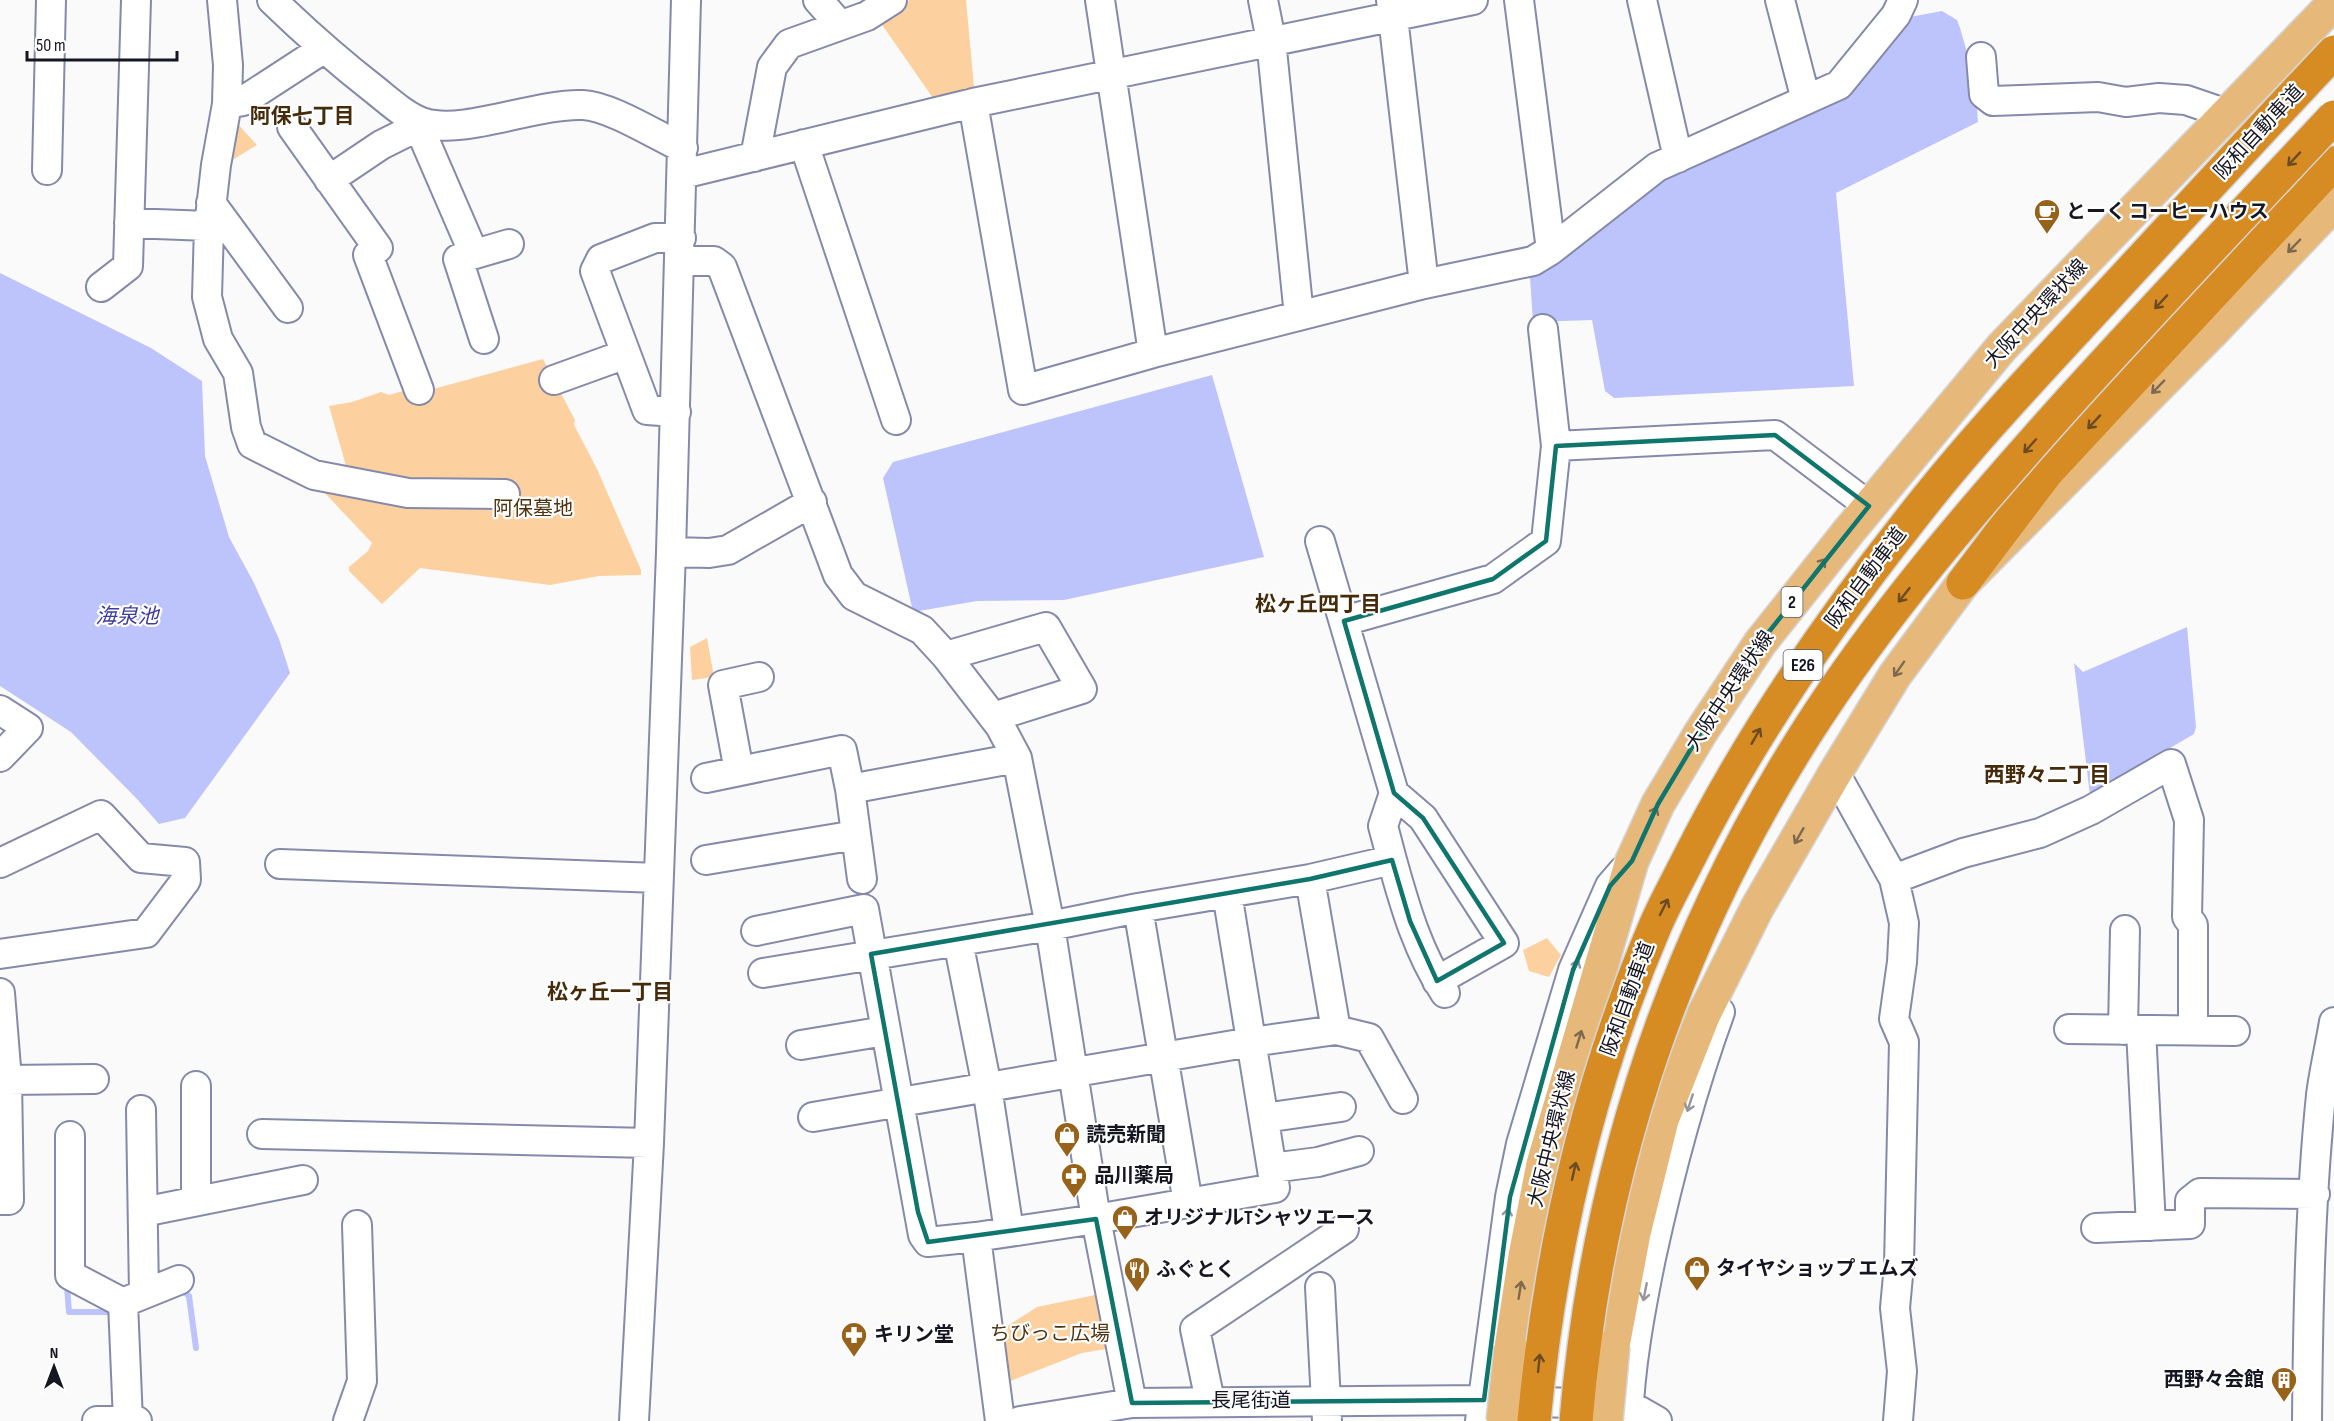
<svg xmlns="http://www.w3.org/2000/svg" width="2334" height="1421" font-family="'Sofia Sans Condensed','Noto Sans JP',sans-serif">
  <style>
    .green { fill: #fdd09f }
    .water { fill: #bdc4fb }
    .lines { fill: none; stroke-linecap: round; stroke-linejoin: round }
    .stream { stroke: #bdc4fb; stroke-width: 6 }
    .minor-casing { stroke: #858aaa; stroke-width: 32 }
    .major-casing { stroke: #d5d5d7; stroke-width: 36 }
    .highway-casing { stroke: #d5d5d7; stroke-width: 36 }
    .minor { stroke: #fff; stroke-width: 28 }
    .major { stroke: #e6b97b; stroke-width: 33 }
    .highway { stroke: #d68b23; stroke-width: 33 }
    .major-bridge-casing { stroke: #d5d5d7; stroke-width: 36; stroke-linecap: butt }
    .highway-bridge-casing { stroke: #d5d5d7; stroke-width: 36; stroke-linecap: butt }
    .major-bridge { stroke: #e6b97b; stroke-width: 33 }
    .highway-bridge { stroke: #d68b23; stroke-width: 33 }
    .oneway { stroke: #6c4b22 }
    .oneway2 { stroke: #7e684e }
    .oneway3 { stroke: #96969c }
    .marked { fill: none; stroke: #0f766e; stroke-width: 4.5; stroke-linejoin: round }
    .labels { text-anchor: middle; dominant-baseline: central; stroke-width: 4.5; stroke-linejoin: round; paint-order: stroke }
    .shield { fill: #fff; stroke: #5b5c64; stroke-width: 1.5 }
    .shield-label { font-size: 18px; font-weight: bold; fill: #151622 }
    .street-label { font-size: 20px; fill: #151622; stroke: #fff }
    .poi-label { font-size: 20px; font-weight: bold; fill: #151622; stroke: #fff; text-anchor: start }
    .park-label { font-size: 20px; fill: #4f3310; stroke: #fff }
    .neighbourhood-label { font-size: 21px; font-weight: bold; fill: #452b0a; stroke: #fff }
    .water-label { font-size: 21px; font-style: italic; fill: #3f3ca1; stroke: #fff }
  </style>
  <rect width="100%" height="100%" fill="#fafafa"/>
  <!-- green -->
  <path class="green" d="M910,0H966L974,87L933,98L878,19Z
    M235,121L257,145L226,164Z
    M543,359L575,420L574,425L597,469L641,570V575L599,576L550,585L420,568L382,604L349,571V567L368,551L372,543L323,491L348,473L329,406L352,402L381,392L389,395L410,389L426,391Z
    M707,638L714,677L692,680L690,647Z
    M1547,938L1561,955L1549,977L1529,971L1523,950Z
    M1095,1295L1106,1349L1082,1353L1008,1382L1001,1330L1037,1307Z"/>
  <!-- water -->
  <path class="water" d="M1942,11L1957,20L1960,28L1975,80L1978,122L1836,193L1854,386L1614,398L1605,391L1592,320L1533,322L1530,277L1547,271L1665,177L1846,94L1910,17Z
    M0,273L151,348L202,381L205,456L229,537L254,583L279,639L290,673L185,818L159,824L137,799L71,732L0,686Z
    M1212,375L1264,557L1064,600L977,601L913,612L883,478L893,462Z
    M2187,627L2196,727L2194,734L2090,795L2074,663L2083,672Z"/>
  <g class="lines">
    <!-- stream -->
    <path class="stream" d="M67,1286L69,1312H113
      M178,1291H183L189,1296L196,1348"/>
    <!-- minor casing -->
    <g class="minor-casing">
      <path id="minor" d="M222,0L228,65L227,104L216,165L209,226L207,297L218,339L238,373L246,427L252,444L314,475L408,493L505,494
        M272,0C305,32 339,62 375,90C390,102 406,117 424,123C466,135 536,103 583,105C610,106 657,136 683,148
        M818,0L840,25
        M1100,0L1153,353
        M1263,0L1271,40L1299,316
        M1391,0L1424,284
        M1519,0L1551,250
        M1642,0L1678,158
        M1780,0L1806,100
        M1981,57L1984,94L1993,101L2098,97L2126,102L2159,98L2186,100L2227,114
        M973,103L1023,390L1153,353L1424,284L1533,261L1551,250L1657,167L1839,85L1896,15L1903,0
        M227,104L243,101L323,49
        M292,127L378,248L368,255L419,390
        M419,127L474,254
        M804,144L896,420
        M755,157L772,67L789,44L867,16L892,0
        M47,170L51,0
        M683,174L973,103L1473,0
        M329,180L381,145L425,123
        M211,203L288,308
        M129,223L209,226
        M680,261H714L722,267L838,575L854,596L922,630L946,656L1000,726L1017,758L1050,926L1096,1219L1132,1403
        M101,287L128,266L136,0
        M484,339L458,259L509,244
        M554,380L626,354
        M676,412L647,410L595,271L601,259L655,238H681
        M1556,446L1775,435L1869,506
        M671,552L709,553L728,550L812,502
        M1344,621L1493,579L1546,541L1556,446L1543,329
        M946,656L1046,627L1082,689L993,717
        M0,710L28,728L0,757
        M739,771L723,685L759,677
        M1835,773L1894,879L1904,923L1902,962L1894,1019L1904,1042L1899,1265L1895,1308L1902,1371L1898,1421
        M706,778L842,750L850,789L1017,758
        M850,789L862,879
        M1394,793L1423,818L1504,943L1437,981
        M706,860L856,835
        M1392,860C1405,907 1418,952 1445,993
        M0,863L101,815L141,858L185,862L186,880L146,933L0,954
        M280,864L658,878
        M1894,879L1963,853L2040,833L2091,810L2171,764L2189,820L2187,917L2193,925V1030
        M1138,908L1188,1203
        M756,931L864,909L923,1235L928,1242L976,1237
        M958,941L987,1087L1009,1231
        M763,973L1050,926L1138,908L1310,879L1392,860L1383,826L1394,793L1320,541
        M0,993L7,1080L9,1200H0
        M2069,1029L2235,1031
        M1336,1030L1369,1038L1403,1099
        M2123,1030L2125,930
        M2141,1030L2151,1226
        M801,1045L885,1031
        M7,1080L94,1079
        M196,1086V1201
        M141,1110L144,1294
        M813,1117L1251,1042L1336,1030L1310,879
        M1264,1118L1341,1107
        M262,1134L649,1143
        M70,1136V1275L123,1303L128,1421
        M1272,1168L1318,1162L1359,1151
        M143,1212L303,1180
        M2096,1228L2190,1224V1201L2200,1193L2315,1194
        M1320,1287L1327,1421
        M127,1301L179,1280
        M1210,1401L1195,1329L1344,1229
        M97,1421H137
        M348,1421L362,1381L357,1225
        M634,1421L649,1143L671,552L686,0
        M1000,1421L976,1237L1096,1219L1275,1188L1227,893
        M1020,1421L1132,1403L1484,1400L1629,1405L1657,1421
        M1480,1421L1510,1197L1521,1144L1573,970L1610,886L1623,871
        M1628,1421C1630,1366 1640,1312 1651,1258C1669,1175 1691,1092 1720,1012
        M2307,1421C2308,1313 2310,1203 2321,1095C2324,1071 2330,1046 2334,1022"/>
    </g>
    <!-- major casing -->
    <g class="major-casing">
      <path id="major" d="M1613,1346L1634,1233L1662,1120L1704,1014L1757,908L1835,773L1895,675L1963,583L2214,330L2334,204
        M1511,1348L1525,1256L1543,1164L1632,861L1658,804L1701,732L1760,643L1849,531L2002,347L2334,3"/>
    </g>
    <!-- highway casing -->
    <g class="highway-casing">
      <path id="highway" d="M1963,583L2047,472L2334,163"/>
    </g>
    <!-- minor -->
    <use href="#minor" class="minor"/>
    <!-- major -->
    <use href="#major" class="major"/>
    <!-- highway -->
    <use href="#highway" class="highway"/>
    <!-- major-bridge casing -->
    <g class="major-bridge-casing">
      <path id="major-bridge" d="M1503,1421L1511,1348
        M1606,1421L1613,1346"/>
    </g>
    <!-- highway-bridge casing -->
    <g class="highway-bridge-casing">
      <path id="highway-bridge" d="M1534,1421C1550,1250 1588,1082 1656,924C1666,901 1678,880 1689,858C1749,739 1824,629 1907,524C1970,442 2042,367 2112,291C2186,211 2259,131 2334,52
        M1576,1421C1597,1174 1672,945 1805,735C1881,615 1975,507 2070,401C2157,305 2246,211 2334,117"/>
    </g>
    <!-- major-bridge -->
    <use href="#major-bridge" class="major-bridge"/>
    <!-- highway-bridge -->
    <use href="#highway-bridge" class="highway-bridge"/>
  </g>
  <!-- one-way arrows -->
  <defs><path id="oneway-shaft" d="M-6 0H5M1.5-3L5.5 0L1.5 3" fill="none" stroke-width="1.6" stroke-linecap="round" stroke-linejoin="round" transform="scale(1.5)"/></defs>
  <g class="oneway">
    <use href="#oneway-shaft" transform="translate(2294 159) rotate(133)"/>
    <use href="#oneway-shaft" transform="translate(2161 302) rotate(133)"/>
    <use href="#oneway-shaft" transform="translate(2094 422) rotate(133)"/>
    <use href="#oneway-shaft" transform="translate(2030 446) rotate(132)"/>
    <use href="#oneway-shaft" transform="translate(1904 595) rotate(128)"/>
    <use href="#oneway-shaft" transform="translate(1756 736) rotate(-60)"/>
    <use href="#oneway-shaft" transform="translate(1664 907) rotate(-63)"/>
    <use href="#oneway-shaft" transform="translate(1574 1171) rotate(-77)"/>
    <use href="#oneway-shaft" transform="translate(1539 1363) rotate(-84)"/>
  </g>
  <g class="oneway2">
    <use href="#oneway-shaft" transform="translate(2294 246) rotate(134)"/>
    <use href="#oneway-shaft" transform="translate(2158 387) rotate(134)"/>
    <use href="#oneway-shaft" transform="translate(1820 566) rotate(-52)"/>
    <use href="#oneway-shaft" transform="translate(1899 669) rotate(125)"/>
    <use href="#oneway-shaft" transform="translate(1653 815) rotate(-65)"/>
    <use href="#oneway-shaft" transform="translate(1799 836) rotate(120)"/>
    <use href="#oneway-shaft" transform="translate(1579 1039) rotate(-73)"/>
    <use href="#oneway-shaft" transform="translate(1520 1290) rotate(-81)"/>
  </g>
  <g class="oneway3">
    <use href="#oneway-shaft" transform="translate(1575 968) rotate(-69)"/>
    <use href="#oneway-shaft" transform="translate(1690 1103) rotate(108)"/>
    <use href="#oneway-shaft" transform="translate(1507 1217) rotate(-82)"/>
    <use href="#oneway-shaft" transform="translate(1645 1292) rotate(101)"/>
  </g>
  <!-- marked area -->
  <path class="marked" d="M1775,435L1869,506L1760,643L1701,732L1658,804L1632,861L1610,886L1573,970L1510,1197L1484,1400L1132,1403L1096,1219L928,1242L918,1212L871,954L1310,879L1392,860L1410,921L1437,981L1504,943L1423,818L1394,793L1344,621L1493,579L1546,541L1556,446Z"/>
  <!-- icons -->
  <defs>
    <g id="cafe-pin" transform="scale(1.35)"><path d="M0 17L-7.5 6A9.5 9.5 0 1 1 7.5 6Z" fill="#97621a" stroke="#fff"/><path d="M-5.5-4.5H6V0H3Q3 3.5 0 3.5H-2.5Q-5.5 3.5-5.5 0ZM3-3.2v2h1.7v-2ZM-6 4.5H4V6H-6Z" fill="#fff"/></g>
    <g id="shop-pin" transform="scale(1.35)"><path d="M0 17L-7.5 6A9.5 9.5 0 1 1 7.5 6Z" fill="#97621a" stroke="#fff"/><path d="M-5-2.5h2.3a2.7 3.5 0 0 1 5.4 0H5L5.5 6h-11ZM-1.5-2.5h3a1.5 2.3 0 0 0-3 0Z" fill="#fff"/></g>
    <g id="pharmacy-pin" transform="scale(1.35)"><path d="M0 17L-7.5 6A9.5 9.5 0 1 1 7.5 6Z" fill="#97621a" stroke="#fff"/><path d="M-2-6h4v4h4v4h-4v4h-4v-4h-4v-4h4Z" fill="#fff"/></g>
    <g id="restaurant-pin" transform="scale(1.35)"><path d="M0 17L-7.5 6A9.5 9.5 0 1 1 7.5 6Z" fill="#97621a" stroke="#fff"/><path d="M-5-6h1v4h1v-4h1v4h1v-4h1v5L-1.5 .5V6h-2V.5L-5-1ZM5-6V6H3V1.5H1.5Q1.5-4 5-6Z" fill="#fff"/></g>
    <g id="building-pin" transform="scale(1.35)"><path d="M0 17L-7.5 6A9.5 9.5 0 1 1 7.5 6Z" fill="#97621a" stroke="#fff"/><path d="M-4-6H4V6H1V3H-1V6H-4ZM-2.5-4.3h1.7v1.8h-1.7ZM.8-4.3h1.7v1.8H.8ZM-2.5-1h1.7V.8h-1.7ZM.8-1h1.7V.8H.8Z" fill="#fff"/></g>
  </defs>
  <g fill-rule="evenodd">
    <use href="#cafe-pin" x="2047" y="212"/>
    <use href="#shop-pin" x="1067" y="1135"/>
    <use href="#pharmacy-pin" x="1074" y="1176"/>
    <use href="#shop-pin" x="1125" y="1218"/>
    <use href="#shop-pin" x="1697" y="1269"/>
    <use href="#restaurant-pin" x="1137" y="1270"/>
    <use href="#pharmacy-pin" x="854" y="1335"/>
    <use href="#building-pin" x="2284" y="1380"/>
  </g>
  <g class="labels">
    <!-- shield labels -->
    <g class="shield">
      <rect x="1781.5" y="587" width="21" height="30" rx="4.5"/>
      <rect x="1783.5" y="650" width="39" height="30" rx="4.5"/>
    </g>
    <g class="shield-label">
      <text x="1792" y="602">2</text>
      <text x="1803" y="665">E26</text>
    </g>
    <!-- street labels -->
    <g class="street-label">
      <text transform="translate(2259 132) rotate(-47)">阪和自動車道</text>
      <text transform="translate(2036 314) rotate(-47)">大阪中央環状線</text>
      <text transform="translate(1866 578) rotate(-53)">阪和自動車道</text>
      <text transform="translate(1730 691) rotate(-56)">大阪中央環状線</text>
      <text transform="translate(1628 999) rotate(-70)">阪和自動車道</text>
      <text transform="translate(1552 1139) rotate(-76)">大阪中央環状線</text>
      <text x="1251" y="1401">長尾街道</text>
    </g>
    <!-- poi labels -->
    <g class="poi-label">
      <text x="2066" y="212">とーく コーヒーハウス</text>
      <text x="1086" y="1135">読売新聞</text>
      <text x="1094" y="1176">品川薬局</text>
      <text x="1144" y="1218">オリジナルTシャツ エース</text>
      <text x="1716" y="1269">タイヤショップ エムズ</text>
      <text x="1156" y="1270">ふぐとく</text>
      <text x="874" y="1335">キリン堂</text>
      <text x="2264" y="1380" text-anchor="end">西野々会館</text>
    </g>
    <!-- park labels -->
    <g class="park-label">
      <text x="533" y="509">阿保墓地</text>
      <text x="1050" y="1334">ちびっこ広場</text>
    </g>
    <!-- neighbourhood labels -->
    <g class="neighbourhood-label">
      <text x="302" y="116">阿保七丁目</text>
      <text x="1318" y="604">松ヶ丘四丁目</text>
      <text x="2047" y="775">西野々二丁目</text>
      <text x="610" y="992">松ヶ丘一丁目</text>
    </g>
    <!-- water labels -->
    <g class="water-label">
      <text x="127" y="616">海泉池</text>
    </g>
  </g>
  <!-- north arrow -->
  <g transform="translate(54 1367)" stroke="#ffffff" stroke-width="4.5" paint-order="stroke">
  <path d="M0-4.5L10 22L0 15L-10 22Z" fill="#151622"/>
  <text y="-9" font-size="16" font-weight="bold" text-anchor="middle" fill="#151622">N</text>
  </g>
  <!-- scale -->
  <path d="M27 51v9h150v-9" fill="none" stroke="#151622" stroke-width="3"/>
  <text x="36" y="51" font-size="18" fill="#151622" stroke="#ffffff" stroke-width="4.5" paint-order="stroke">50 m</text>
</svg>
